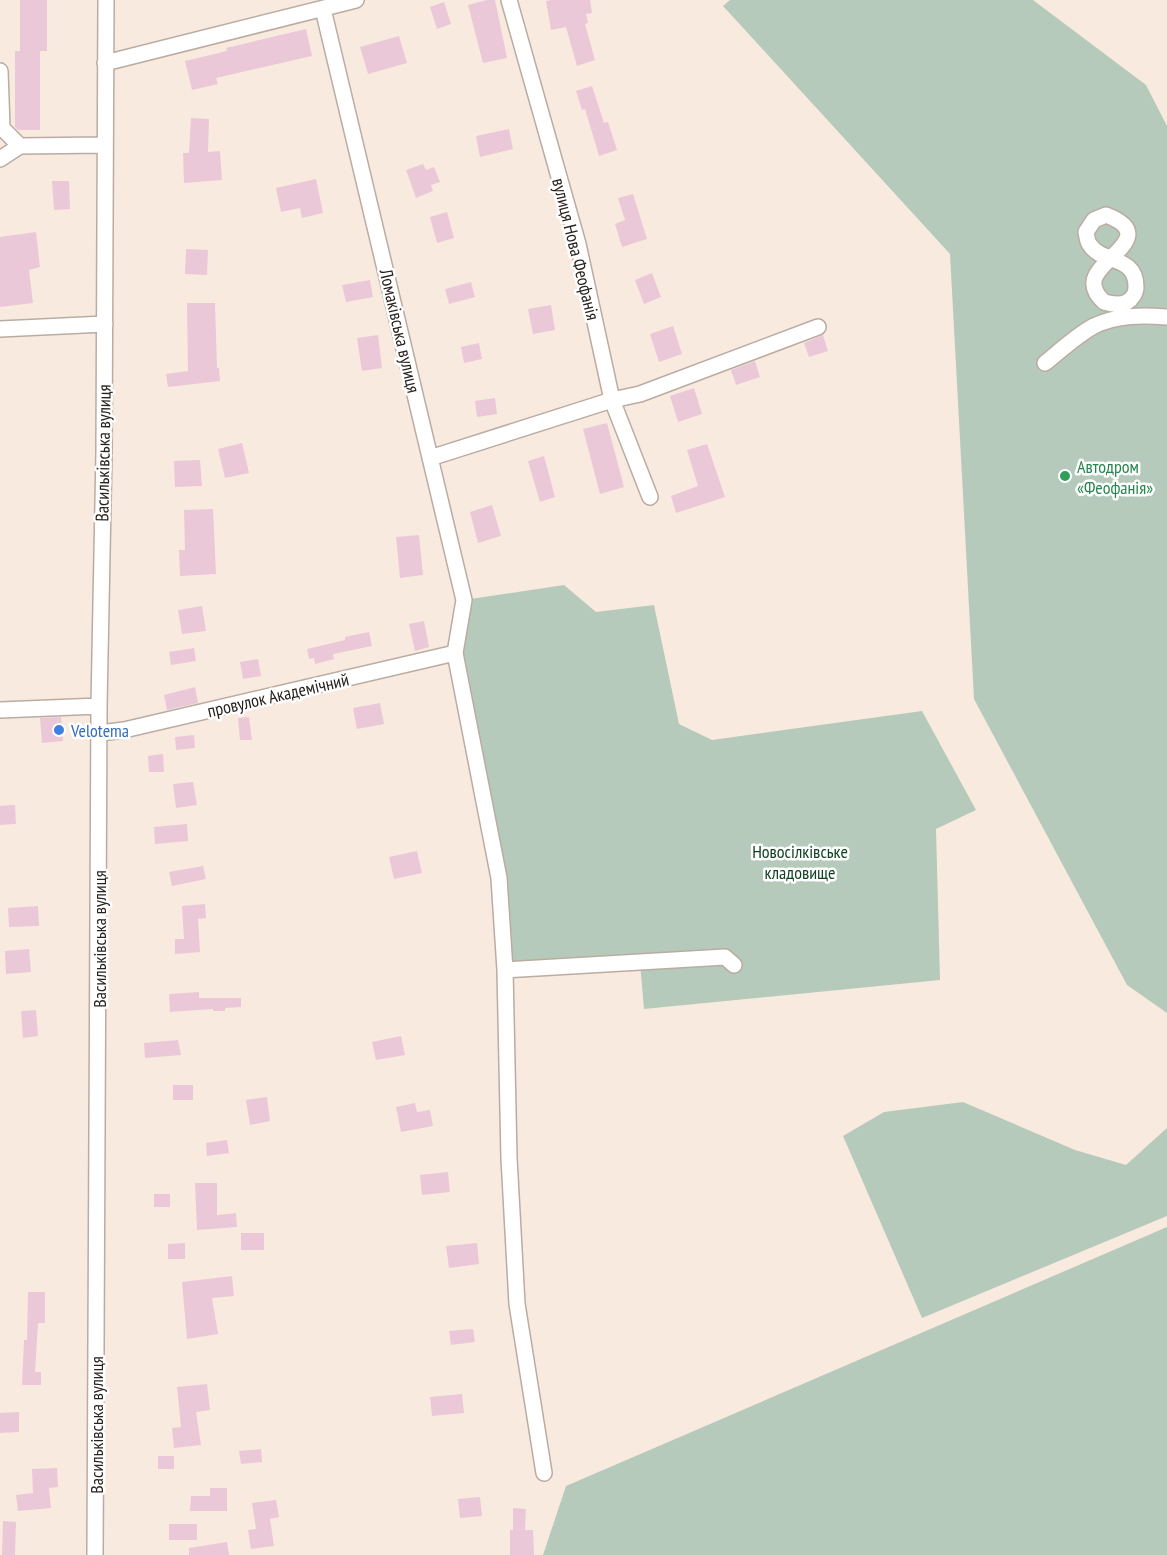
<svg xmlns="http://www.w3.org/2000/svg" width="1167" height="1555" font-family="'PT Sans Narrow',sans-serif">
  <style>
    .green { fill: #b6cabb }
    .building { fill: #ebc8d8 }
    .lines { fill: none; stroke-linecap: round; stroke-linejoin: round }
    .minor-casing { stroke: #baaca2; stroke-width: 18 }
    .minor { stroke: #fff; stroke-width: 15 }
    .leisure-dot { fill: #2e9e5b; stroke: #fff; stroke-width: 2 }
    .shop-dot { fill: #3f7fe0; stroke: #fff; stroke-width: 2 }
    .labels { text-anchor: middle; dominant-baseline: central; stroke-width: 5; stroke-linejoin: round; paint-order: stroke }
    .street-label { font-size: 18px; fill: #28221e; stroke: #fff }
    .leisure-label { font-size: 18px; fill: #27864d; stroke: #fff; text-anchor: start }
    .shop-label { font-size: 18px; fill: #366cbe; stroke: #fff; text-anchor: start }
    .park-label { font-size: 18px; fill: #104223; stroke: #fff }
  </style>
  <rect width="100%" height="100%" fill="#f9eadf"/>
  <!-- green -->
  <path class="green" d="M730,0H1033L1146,85L1167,126V1013L1127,985L974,699L950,254L723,6Z
    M564,585L596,612L654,605L679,724L712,740L922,711L976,810L936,829L940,980L644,1009L640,963L505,970L499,878L455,653L464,600Z
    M963,1102L1075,1150L1126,1165L1167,1128V1216L922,1318L843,1136L884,1112Z
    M1167,1227V1555H543L566,1486Z"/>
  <!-- building -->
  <path class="building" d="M20,0H47V51H40V130H18L15,127V51H20Z
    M487,0H495L507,58L483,63L468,5Z
    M552,0H590L592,13L586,14L588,23L585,24L595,60L577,66L566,27L551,30L546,1Z
    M444,2L451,24L437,29L430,7Z
    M306,29L312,56L216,78L218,84L192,90L185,61L227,51L226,48Z
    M399,36L407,63L368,74L360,47Z
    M592,86L604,123L608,122L617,150L599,156L585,109L582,110L576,91Z
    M191,118L209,119L208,152L220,151L222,180L184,183L183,153H189Z
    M509,129L513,149L480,157L476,136Z
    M423,164L426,170L434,167L440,182L431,185L433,191L416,198L406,170Z
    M316,179L323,213L302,218L300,208L281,212L276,188Z
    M52,181H69L70,209L54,210Z
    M633,194L647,239L622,247L615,224L625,220L618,198Z
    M447,212L454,238L437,243L430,217Z
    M36,232L40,267L29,270L33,303L0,307V237Z
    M186,249L208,250L207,275L185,274Z
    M652,273L661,297L644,304L635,280Z
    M370,280L373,297L346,302L342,285Z
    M471,282L475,297L449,304L445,289Z
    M187,303H215L217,368H219L220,381L168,387L166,374L188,371Z
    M551,305L555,330L533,334L528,309Z
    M673,326L682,354L659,362L650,334Z
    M378,335L382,368L362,371L357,338Z
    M823,335L828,351L809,357L804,343Z
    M479,343L482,359L464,363L461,347Z
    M755,361L760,377L736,385L731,370Z
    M694,388L702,414L678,422L670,396Z
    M495,398L497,414L477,417L475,401Z
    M607,423L624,487L600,494L583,429Z
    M242,443L249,473L225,478L218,449Z
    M707,444L725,497L676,513L671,496L698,486L687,450Z
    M544,456L555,497L540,502L528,461Z
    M200,460L202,486L175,487L174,461Z
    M492,505L501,536L478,543L470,512Z
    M213,509L216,574L180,576L179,550H185L184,510Z
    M419,535L423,575L400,578L396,537Z
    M202,606L206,631L182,634L178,610Z
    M424,621L429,647L415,651L409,624Z
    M369,632L372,646L333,654L334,659L315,664L314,658L309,659L307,649L345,640V637Z
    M194,648L196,661L171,665L169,652Z
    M258,659L261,676L243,679L240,662Z
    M195,687L198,703L167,710L164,695Z
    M380,703L384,724L357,729L353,708Z
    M61,717L63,741L42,743L40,718Z
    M249,717L252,740H240L238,718Z
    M194,735L195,748L176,750L175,737Z
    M163,754L164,772H149L148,756Z
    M193,782L197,805L176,808L173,784Z
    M15,805L16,824L0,825V806Z
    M187,824L188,841L155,844L154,827Z
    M417,851L422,873L394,879L389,857Z
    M203,866L206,879L172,886L169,872Z
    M205,904L206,918L198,919L200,952L175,954V939H184L182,906Z
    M38,906L39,926L9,927L8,908Z
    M29,949L31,972L6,974L5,951Z
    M199,992V998H241V1007L225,1008V1011H213V1009L170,1012L169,994Z
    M36,1010L38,1036L23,1038L21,1011Z
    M401,1036L405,1055L376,1060L372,1042Z
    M178,1040L181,1055L145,1058L144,1043Z
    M173,1085H193V1100H173Z
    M267,1097L270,1121L250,1125L246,1100Z
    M415,1103L417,1112L430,1110L433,1126L401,1132L396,1107Z
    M227,1140L229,1153L207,1156L206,1143Z
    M448,1172L450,1192L422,1195L420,1175Z
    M195,1183H217V1215L236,1213L237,1227L197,1230Z
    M154,1194H170V1207H154Z
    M241,1233H264V1250H241Z
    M185,1243V1259H168V1244Z
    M477,1243L479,1264L449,1268L446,1246Z
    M232,1276L234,1296L212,1298L218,1334L187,1339L182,1282Z
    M28,1292H45V1323H38L35,1372H41V1385H22L24,1340H27Z
    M473,1329L475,1342L451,1345L449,1331Z
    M207,1384L210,1410L196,1412L201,1445L174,1448L172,1428L181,1427L177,1387Z
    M462,1394L464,1413L432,1416L430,1397Z
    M19,1412V1432L0,1433V1413Z
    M261,1449L262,1462L241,1464L239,1451Z
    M158,1456H174V1469H158Z
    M57,1468L58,1487L49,1488L51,1508L18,1511L16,1495L33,1493L32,1469Z
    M210,1488H227V1511H190L191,1496H210Z
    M480,1497L482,1516L460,1518L458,1499Z
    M276,1500L279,1517L270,1519L274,1546L251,1549L248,1530L256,1529L252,1503Z
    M513,1508L526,1509L525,1530H533L534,1555H510V1530H513Z
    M3,1521L16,1522L15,1555H2Z
    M169,1524H197V1540H169Z
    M227,1542L229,1555H189V1548Z"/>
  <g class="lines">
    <!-- minor casing -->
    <g class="minor-casing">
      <path id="minor" d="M509,0L578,244L612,400L650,497
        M323,9L464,600L455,653L499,878L505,970L509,1158L517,1304L544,1473
        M105,63L356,0
        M0,71L2,128L20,146
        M0,159L20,146L104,145
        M1104,302C1098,296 1093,290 1094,282C1095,259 1161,236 1106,215L1094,220L1086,232C1087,236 1087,242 1090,245C1102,264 1136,255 1136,287C1136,293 1132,299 1127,302C1119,306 1111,304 1104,302
        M0,329L105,324
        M1045,363C1060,351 1077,335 1094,326C1117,315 1142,315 1167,317
        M430,458L612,400L640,394L818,327
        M0,710L99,706
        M100,733L124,730L455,653
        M505,970L725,957L734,965
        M95,1555L99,706L104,452L106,0"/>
    </g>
    <!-- minor -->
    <use href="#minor" class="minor"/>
  </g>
  <!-- markers -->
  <circle class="leisure-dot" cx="1065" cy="476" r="6"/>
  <circle class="shop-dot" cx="59" cy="730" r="6"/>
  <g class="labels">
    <!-- street labels -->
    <g class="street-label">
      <text transform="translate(576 249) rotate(76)">вулиця Нова Феофанія</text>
      <text transform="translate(400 331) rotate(77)">Ломаківська вулиця</text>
      <text transform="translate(103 453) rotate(-89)">Васильківська вулиця</text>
      <text transform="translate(278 695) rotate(-13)">провулок Академічний</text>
      <text transform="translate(99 939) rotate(-90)">Васильківська вулиця</text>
      <text transform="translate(96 1425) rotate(-90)">Васильківська вулиця</text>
    </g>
    <!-- leisure labels -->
    <g class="leisure-label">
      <text x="1077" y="466">Автодром<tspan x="1077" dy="21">«Феофанія»</tspan></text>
    </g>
    <!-- shop labels -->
    <g class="shop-label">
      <text x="71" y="730">Velotema</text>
    </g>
    <!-- park labels -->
    <g class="park-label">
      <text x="800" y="851">Новосілківське<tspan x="800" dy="21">кладовище</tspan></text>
    </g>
  </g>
</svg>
